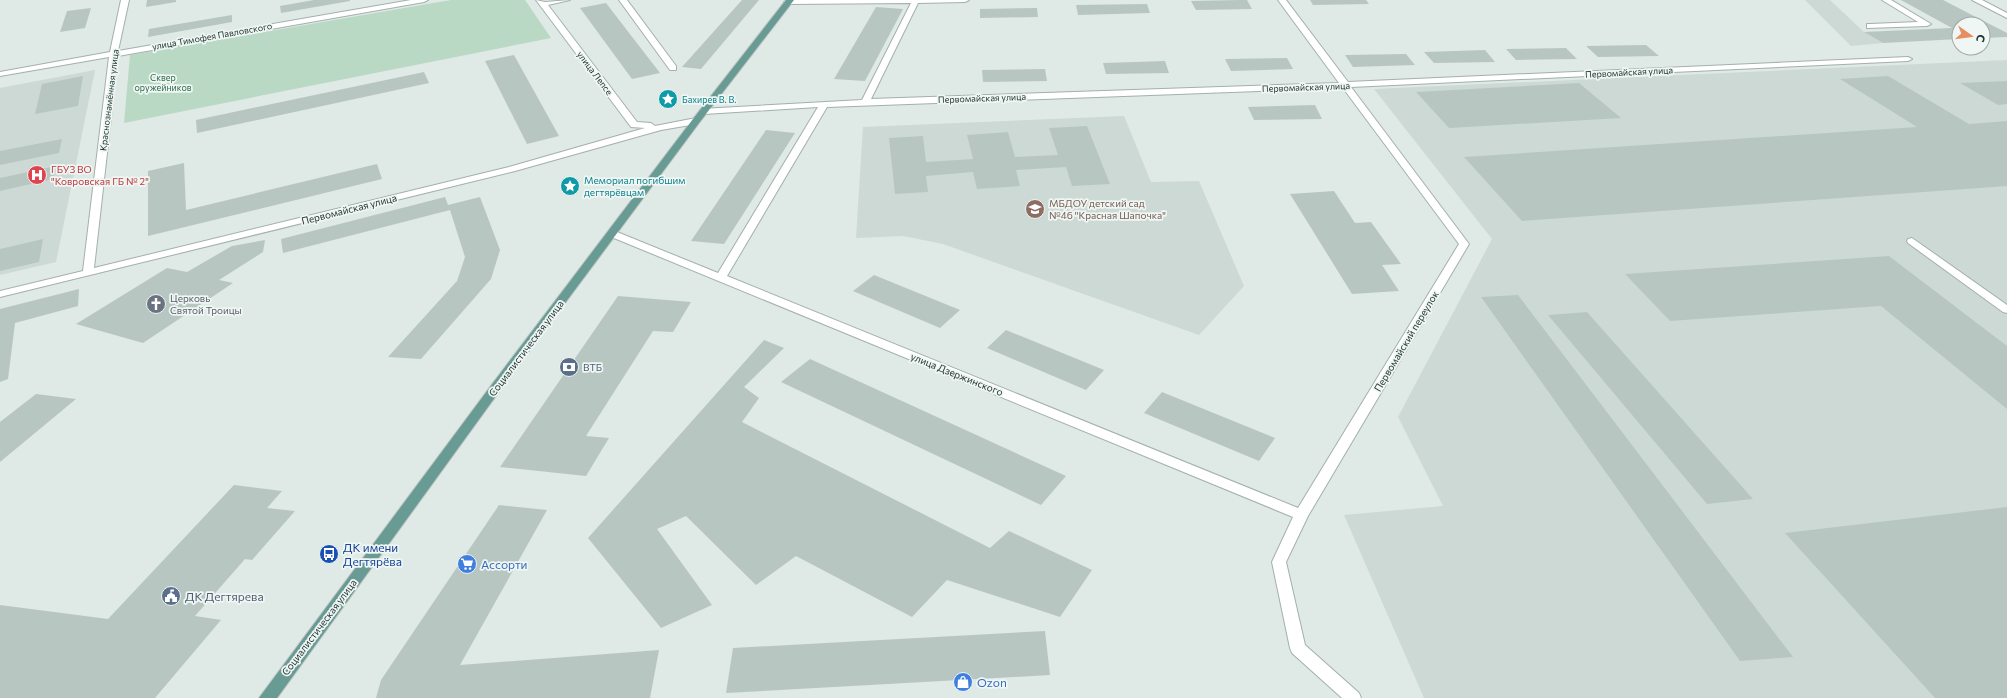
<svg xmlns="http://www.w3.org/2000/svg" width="2007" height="698" font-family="Commissioner,sans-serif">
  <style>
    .built { fill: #cdd9d5 }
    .green { fill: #b9d9c5 }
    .building { fill: #b8c6c2 }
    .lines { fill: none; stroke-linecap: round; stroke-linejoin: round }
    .minor-casing { stroke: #a3b0ad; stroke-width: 2 }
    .major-casing { stroke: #bdc3c2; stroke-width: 2 }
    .minor { fill: #fff; fill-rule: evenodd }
    .major { fill: #679b93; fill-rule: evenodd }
    .labels { text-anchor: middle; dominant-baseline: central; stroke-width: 3.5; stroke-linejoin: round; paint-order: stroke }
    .far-street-label { font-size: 9px; fill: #223734; stroke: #eff6f3 }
    .far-park-label { font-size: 9px; fill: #2f6b4c; stroke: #eff6f3 }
    .far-culture-label { font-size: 9px; fill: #0d838f; stroke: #eff6f3; text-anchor: start }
    .health-label { font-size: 10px; fill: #be3a42; stroke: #eff6f3; text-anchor: start }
    .culture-label { font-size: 10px; fill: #0d838f; stroke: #eff6f3; text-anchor: start }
    .education-label { font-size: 10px; fill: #785e54; stroke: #eff6f3; text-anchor: start }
    .street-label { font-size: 10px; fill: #223734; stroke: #eff6f3 }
    .worship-label { font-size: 10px; fill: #5b616d; stroke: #eff6f3; text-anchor: start }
    .service-label { font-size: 10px; fill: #4e5e75; stroke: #eff6f3; text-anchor: start }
    .near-transit-label { font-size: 12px; fill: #164399; stroke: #eff6f3; text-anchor: start }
    .near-shop-label { font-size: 12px; fill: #366cbe; stroke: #eff6f3; text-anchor: start }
    .near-service-label { font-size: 12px; fill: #4e5e75; stroke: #eff6f3; text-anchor: start }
  </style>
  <rect width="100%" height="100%" fill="#dfe9e6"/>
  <!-- built -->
  <path class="built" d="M1805,0H1830L1864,32L1883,43L1851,46Z
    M2007,60V698H1424L1344,515L1443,506L1398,417L1492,239L1374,89Z
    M95,70L56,262L0,275V88Z
    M1124,116L1151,182L1199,181L1244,286L1199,335L943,244L903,236L856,238L863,127Z"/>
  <!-- green -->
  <path class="green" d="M451,0H525L551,38L124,123L130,55Z"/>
  <!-- building -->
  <path class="building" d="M147,0H176V2L146,7Z
    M314,0H350V1L281,13L280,6Z
    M742,0H759L701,69L682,67Z
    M1240,0H1247L1252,9L1196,10L1191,1Z
    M1310,0H1366L1369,4L1313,5Z
    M1901,0H1943L2007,33V37L1983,38V24H1959V39L1883,43L1864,32L1952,28Z
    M606,3L660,73L632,79L580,8Z
    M1147,4L1150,13L1078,15L1076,5Z
    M876,7L903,9L865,81L834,79Z
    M91,8L85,28L60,32L67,11Z
    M1037,8L1038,17L980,18V9Z
    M232,15V22L148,37L149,29Z
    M1646,45L1659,56L1598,57L1586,46Z
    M1566,48L1577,59L1516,60L1506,49Z
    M1485,50L1495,62L1434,63L1424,52Z
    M1406,54L1415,65L1353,67L1345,55Z
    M514,55L559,136L527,144L485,61Z
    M1287,58L1293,69L1231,71L1225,59Z
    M1165,61L1169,73L1106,74L1103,63Z
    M1045,69L1047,81L983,82L982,70Z
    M424,72L429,83L197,133L196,120Z
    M83,76L78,106L35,114L42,84Z
    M1888,76L1969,124L2007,121V186L1522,221L1464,157L1917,127L1840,79Z
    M2007,81V104L1998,105L1960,83Z
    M1579,83L1621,118L1449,128L1416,92Z
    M1315,105L1322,119L1254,120L1248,107Z
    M1087,126L1110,184L1072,186L1066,167L1016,170L1020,186L977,189L973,172L926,176L928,192L895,194L889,138L923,136L926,162L973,159L967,135L1008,132L1015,157L1058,155L1049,128Z
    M766,130L795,133L724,244L691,241Z
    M62,139L59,153L0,165V151Z
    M184,163L186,210L377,164L382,179L148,236V171Z
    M56,166L53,179L0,191V178Z
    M1334,191L1355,223L1371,222L1401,264L1382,265L1399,291L1352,294L1290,194Z
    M445,197L448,205L480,197L500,250L491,279L421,359L388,357L457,281L465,257L450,210L283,253L281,239Z
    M43,239L39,262L0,271V249Z
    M265,240L263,252L219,280L233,283L143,343L76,324L167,268L187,272L232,246Z
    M1889,256L2007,346V409L1881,306L1670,321L1625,274Z
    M874,275L960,310L940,328L853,291Z
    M79,289L78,306L15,323L8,379L0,382V309Z
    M1518,295L1793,657L1740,661L1481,297Z
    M618,296L691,302L673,332L653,331L586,436L609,438L586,476L500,467Z
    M1587,312L1753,499L1707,504L1548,315Z
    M1006,330L1104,370L1086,390L987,348Z
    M764,340L784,348L744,387L759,398L742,422L990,548L1009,531L1092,570L1060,617L947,580L912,617L796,556L756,585L686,516L657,529L712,605L661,628L588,538Z
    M810,359L1066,476L1041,505L781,382Z
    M1162,392L1275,438L1259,461L1144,413Z
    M36,394L76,399L0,462V422Z
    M234,485L282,491L267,508L295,511L252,560L245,559L195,616L221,620L155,698H0V605L108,619Z
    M499,505L547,510L460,665L659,650L650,698H376L381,680Z
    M2007,507V698H1935L1785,533Z
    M1045,631L1050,675L726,693L733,648Z"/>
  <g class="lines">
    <!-- minor casing -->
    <g class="minor-casing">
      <path id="minor" d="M121,0H129L118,51L411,0H428L424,2L118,56L94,268L509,167L645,128L631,127L536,0L545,2L570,0L548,5L637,122L651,123L655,126L696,118L700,121L696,124L661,130L515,171L0,297V291L83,271L109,57L0,76V72L110,52Z
        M619,0H627L676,66V70H670Z
        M787,0H969L965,2L918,3L871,99L1339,83L1278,0H1286L1348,82L1908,57L1912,59L1908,61L1351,87L1469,244L1308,516L1286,562L1305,645L1359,693L1361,698H1342L1292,653L1290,648L1272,562L1293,517L609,236L608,234L609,232H617L718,273L818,107L704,114L700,111L701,109L862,100L911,3L788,4L784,2ZM1343,88L1459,244L1298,508L727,276L827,107Z
        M1882,0H1891L1931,24L1927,26L1867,28V24H1870L1918,22Z
        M1972,0H1982L2007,13V18Z
        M1912,238L2007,305V313L2003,312L1908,243L1907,241L1908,239Z"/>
    </g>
    <!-- major casing -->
    <g class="major-casing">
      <path id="major" d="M786,0H794L699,123L501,389L277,698H259L493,383L693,119Z"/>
    </g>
    <!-- minor -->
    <use href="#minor" class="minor"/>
    <!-- major -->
    <use href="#major" class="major"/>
  </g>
  <!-- icons -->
  <defs>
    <g id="sight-disc" transform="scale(1)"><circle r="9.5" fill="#0f9aa8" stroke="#eff6f3"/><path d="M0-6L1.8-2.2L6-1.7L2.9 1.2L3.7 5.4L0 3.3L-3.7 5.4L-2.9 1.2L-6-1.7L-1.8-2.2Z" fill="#fff"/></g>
    <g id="hospital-disc" transform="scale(1)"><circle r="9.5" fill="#e0444e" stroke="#eff6f3"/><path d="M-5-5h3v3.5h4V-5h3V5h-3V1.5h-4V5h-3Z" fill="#fff"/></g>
    <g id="school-disc" transform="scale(1)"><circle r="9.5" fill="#8d6e63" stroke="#eff6f3"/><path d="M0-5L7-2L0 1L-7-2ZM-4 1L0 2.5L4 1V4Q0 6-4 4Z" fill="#fff"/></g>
    <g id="church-disc" transform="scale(1)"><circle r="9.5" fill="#6b7280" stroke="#eff6f3"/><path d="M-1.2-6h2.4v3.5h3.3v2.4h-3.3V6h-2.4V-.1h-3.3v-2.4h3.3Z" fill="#fff"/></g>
    <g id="bank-disc" transform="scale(1)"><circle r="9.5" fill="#5c6f8a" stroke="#eff6f3"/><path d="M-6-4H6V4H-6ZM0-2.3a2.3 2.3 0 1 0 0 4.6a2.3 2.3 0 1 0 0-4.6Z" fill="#fff"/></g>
    <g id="bus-disc" transform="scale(1)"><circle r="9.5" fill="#1a4fb4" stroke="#eff6f3"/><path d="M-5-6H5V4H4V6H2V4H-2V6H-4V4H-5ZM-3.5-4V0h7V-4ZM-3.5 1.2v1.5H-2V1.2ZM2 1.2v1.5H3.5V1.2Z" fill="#fff"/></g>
    <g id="supermarket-disc" transform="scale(1)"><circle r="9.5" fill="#3f7fe0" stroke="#eff6f3"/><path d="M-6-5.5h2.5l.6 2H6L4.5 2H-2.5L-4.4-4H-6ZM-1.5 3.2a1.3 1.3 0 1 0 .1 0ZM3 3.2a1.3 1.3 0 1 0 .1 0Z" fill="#fff"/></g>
    <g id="civic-disc" transform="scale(1)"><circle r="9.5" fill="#5c6f8a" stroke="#eff6f3"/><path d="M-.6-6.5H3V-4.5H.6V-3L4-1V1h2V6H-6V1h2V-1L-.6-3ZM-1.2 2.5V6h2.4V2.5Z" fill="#fff"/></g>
    <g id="shop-disc" transform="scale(1)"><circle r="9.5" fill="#3f7fe0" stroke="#eff6f3"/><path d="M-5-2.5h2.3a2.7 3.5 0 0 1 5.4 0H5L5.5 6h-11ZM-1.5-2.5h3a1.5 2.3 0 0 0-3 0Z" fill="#fff"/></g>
  </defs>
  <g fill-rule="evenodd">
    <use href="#sight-disc" x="668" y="99"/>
    <use href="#hospital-disc" x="37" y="175"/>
    <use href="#sight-disc" x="570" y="186"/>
    <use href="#school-disc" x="1035" y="209"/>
    <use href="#church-disc" x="156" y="304"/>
    <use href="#bank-disc" x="569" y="367"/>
    <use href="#bus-disc" x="329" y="554"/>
    <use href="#supermarket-disc" x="467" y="564"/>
    <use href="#civic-disc" x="171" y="596"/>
    <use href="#shop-disc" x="963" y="682"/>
  </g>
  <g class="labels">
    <!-- far-street labels -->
    <g class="far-street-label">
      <text transform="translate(212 36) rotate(-10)">улица Тимофея Павловского</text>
      <text transform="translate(1629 72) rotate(-3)">Первомайская улица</text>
      <text transform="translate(595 73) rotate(53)">улица Лепсе</text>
      <text transform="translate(1306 87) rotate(-2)">Первомайская улица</text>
      <text transform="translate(982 98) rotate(-2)">Первомайская улица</text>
      <text transform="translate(109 100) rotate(-83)">Краснознамённая улица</text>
    </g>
    <!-- far-park labels -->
    <g class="far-park-label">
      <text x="163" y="77">Сквер<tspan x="163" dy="10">оружейников</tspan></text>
    </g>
    <!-- far-culture labels -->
    <g class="far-culture-label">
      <text x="682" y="99">Бахирев В. В.</text>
    </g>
    <!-- health labels -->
    <g class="health-label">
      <text x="51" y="169">ГБУЗ ВО<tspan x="51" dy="12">"Ковровская ГБ № 2"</tspan></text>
    </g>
    <!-- culture labels -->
    <g class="culture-label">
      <text x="584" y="180">Мемориал погибшим<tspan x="584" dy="12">дегтярёвцам</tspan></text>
    </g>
    <!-- education labels -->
    <g class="education-label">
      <text x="1049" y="203">МБДОУ детский сад<tspan x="1049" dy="12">№46 "Красная Шапочка"</tspan></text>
    </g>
    <!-- street labels -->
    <g class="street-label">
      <text transform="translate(349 209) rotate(-14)">Первомайская улица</text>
      <text transform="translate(1406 341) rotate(-59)">Первомайский переулок</text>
      <text transform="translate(526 348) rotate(-53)">Социалистическая улица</text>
      <text transform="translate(957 374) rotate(22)">улица Дзержинского</text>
      <text transform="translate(319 627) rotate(-53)">Социалистическая улица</text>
    </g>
    <!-- worship labels -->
    <g class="worship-label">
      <text x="170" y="298">Церковь<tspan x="170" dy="12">Святой Троицы</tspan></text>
    </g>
    <!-- service labels -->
    <g class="service-label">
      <text x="583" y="367">ВТБ</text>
    </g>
    <!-- near-transit labels -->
    <g class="near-transit-label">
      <text x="343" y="547">ДК имени<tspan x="343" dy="14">Дегтярёва</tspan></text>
    </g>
    <!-- near-shop labels -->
    <g class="near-shop-label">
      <text x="481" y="564">Ассорти</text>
      <text x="977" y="682">Ozon</text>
    </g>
    <!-- near-service labels -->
    <g class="near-service-label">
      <text x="185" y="596">ДК Дегтярева</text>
    </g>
  </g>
  <!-- north arrow -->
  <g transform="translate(1971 36) rotate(104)"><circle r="19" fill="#eff6f3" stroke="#9daaa7"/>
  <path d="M0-3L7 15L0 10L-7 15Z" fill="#e68e60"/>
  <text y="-6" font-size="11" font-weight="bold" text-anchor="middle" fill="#223734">С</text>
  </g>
</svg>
